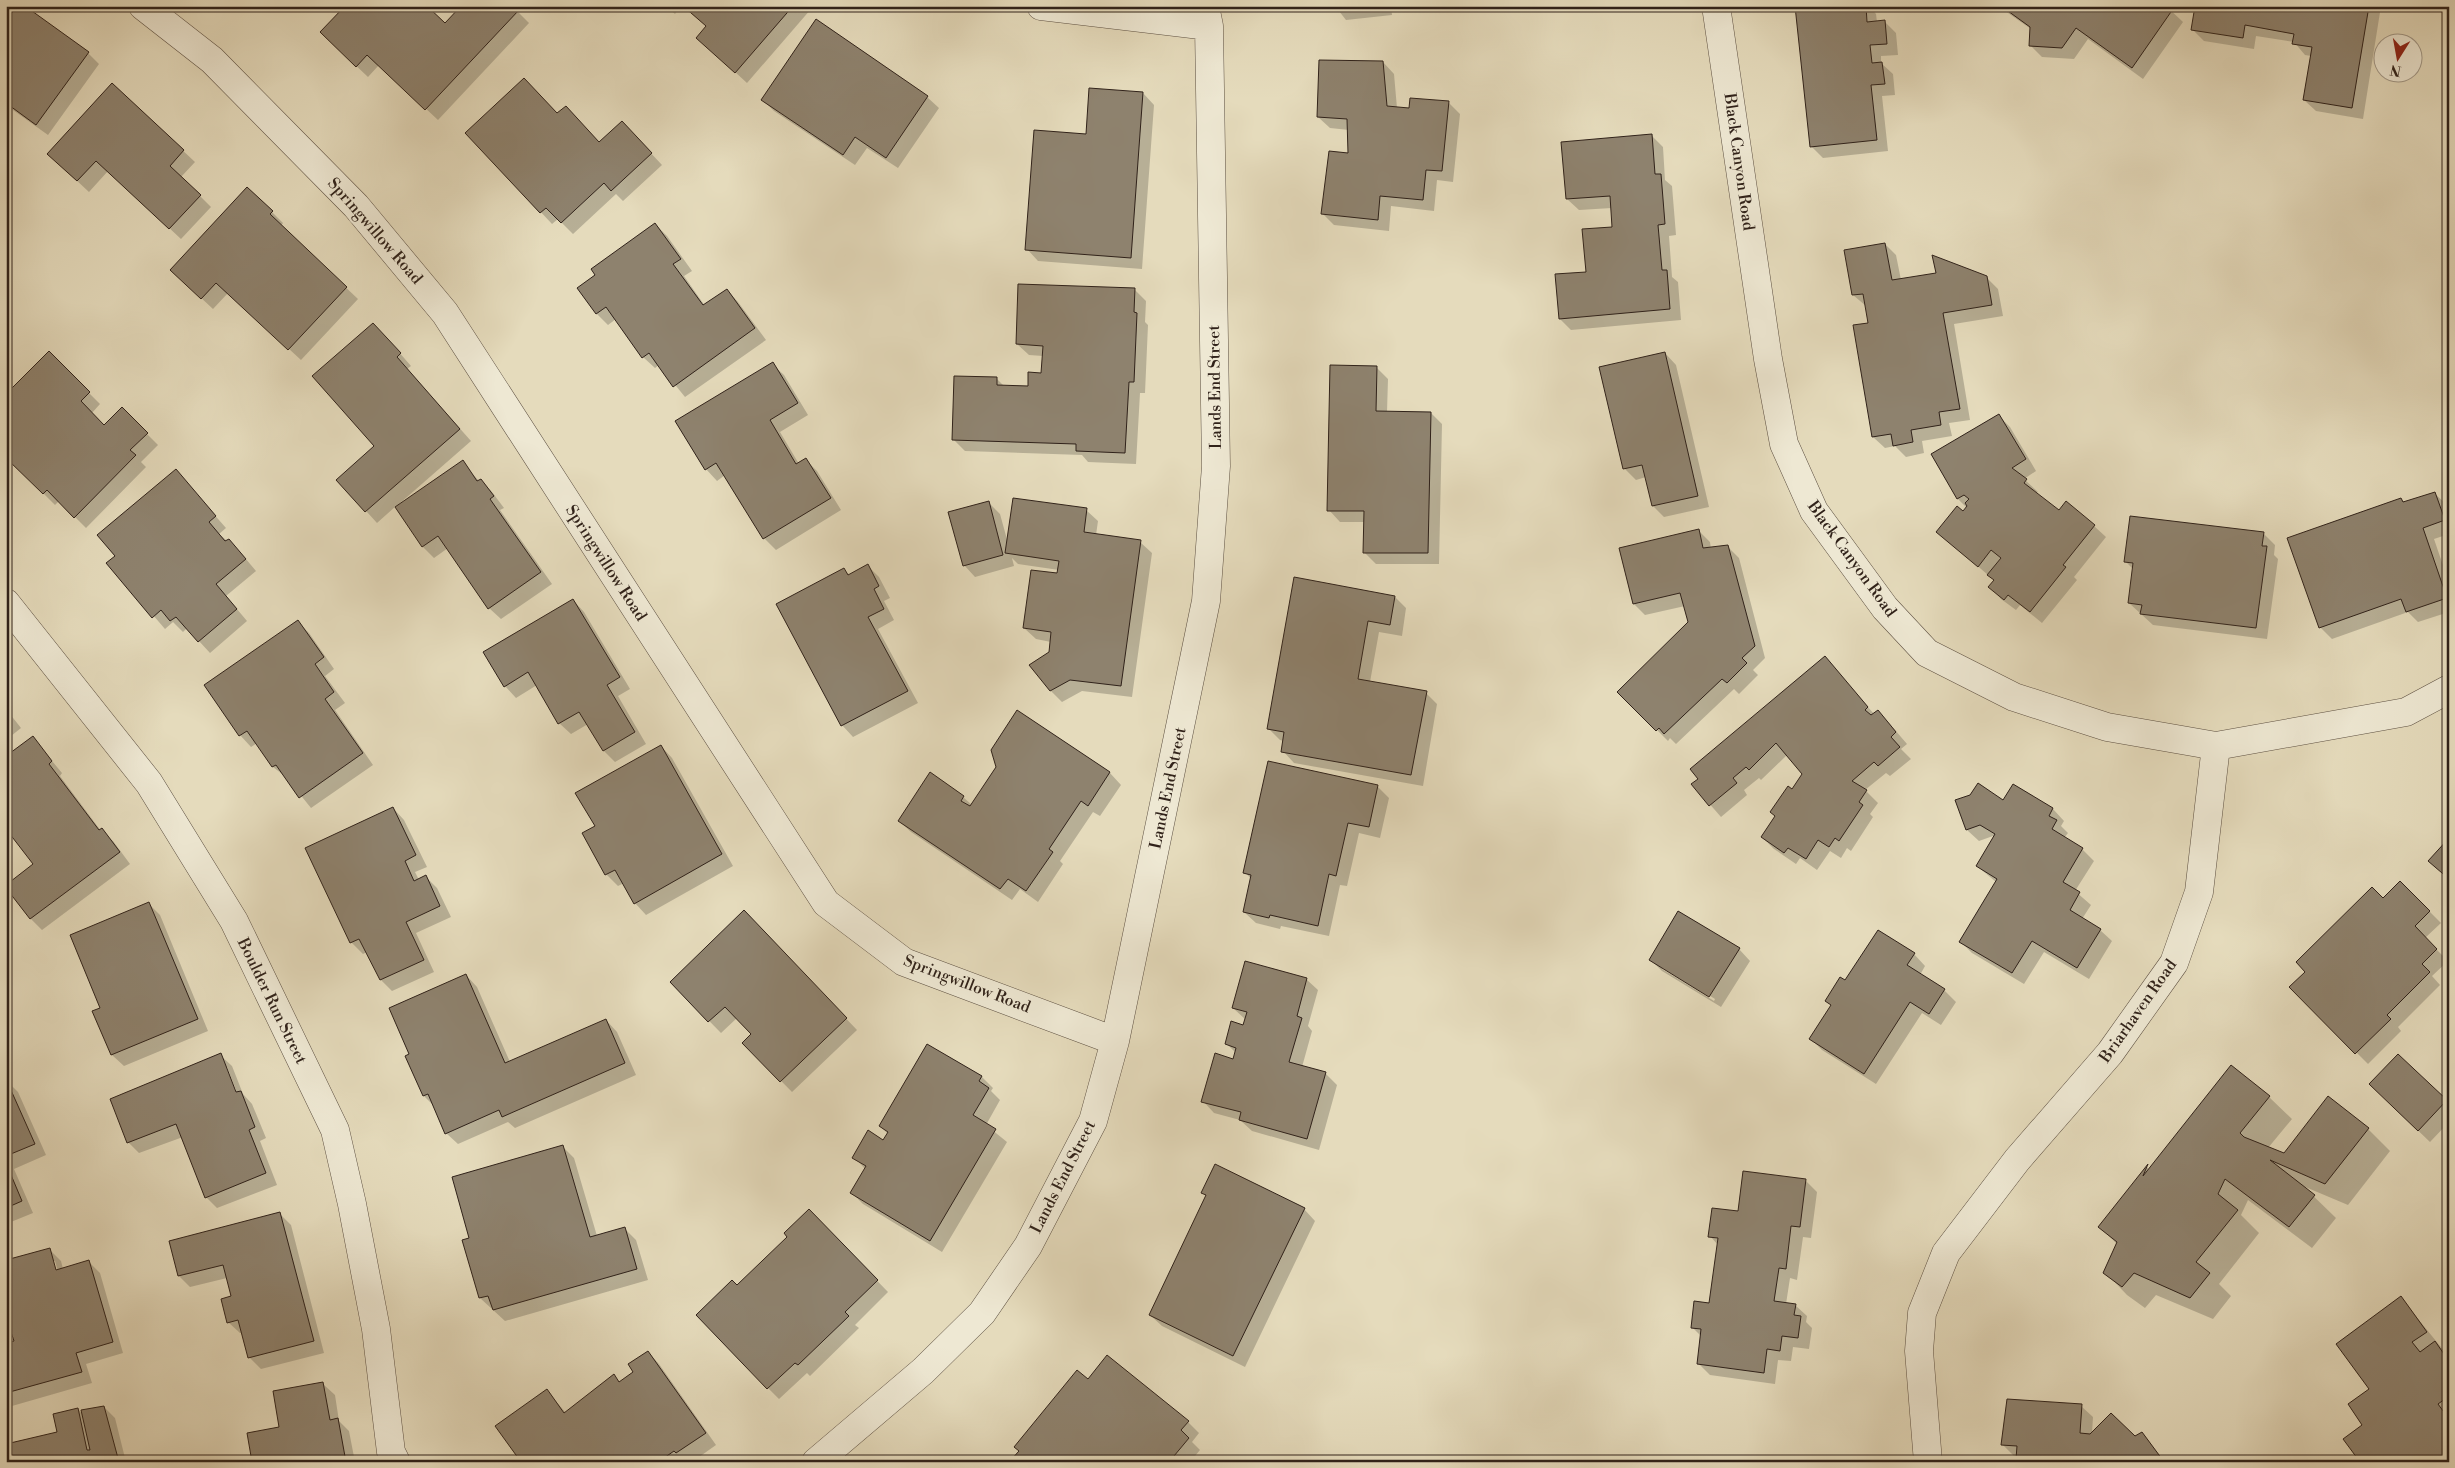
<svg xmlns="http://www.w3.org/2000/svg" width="2455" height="1468" font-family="'Libre Bodoni',serif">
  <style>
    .shadow { fill: #0003; fill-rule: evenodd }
    .building { fill: #8e826e; stroke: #30221a }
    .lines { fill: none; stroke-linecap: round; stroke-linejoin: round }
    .minor-casing { stroke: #5d5042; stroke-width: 29 }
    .minor { stroke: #eee8d3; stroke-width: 28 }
    .labels { text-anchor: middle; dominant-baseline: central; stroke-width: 4.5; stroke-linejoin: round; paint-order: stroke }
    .street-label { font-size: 16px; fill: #30221a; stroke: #eee8d3 }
  </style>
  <rect width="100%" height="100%" fill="#e5dbbc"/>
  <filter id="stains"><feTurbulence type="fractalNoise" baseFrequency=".004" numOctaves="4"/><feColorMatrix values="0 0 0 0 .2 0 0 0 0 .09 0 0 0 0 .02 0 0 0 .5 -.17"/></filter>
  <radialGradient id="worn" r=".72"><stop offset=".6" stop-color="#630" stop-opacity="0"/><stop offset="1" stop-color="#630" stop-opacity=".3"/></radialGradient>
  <!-- shadow -->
  <path class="shadow" d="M6,6L88,53L99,64L48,135L6,105Z
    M512,6L529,23L438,120L379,65L368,77L333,44L412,11L445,25Z
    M666,6H681L675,14Z
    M683,6H808L811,9L747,83L698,38L707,27Z
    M1335,6H1391L1392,15L1346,20Z
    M1797,6H1869L1876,14L1877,22L1884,21L1896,33L1898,55L1881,56V63L1893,74L1895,95L1882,96L1888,151L1823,158L1811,146Z
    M1998,6H2166L2183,22L2143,79L2088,39L2074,59L2042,57L2030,45L2031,29Z
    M2197,6H2381L2363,119L2316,111L2304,100L2311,56L2305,55L2294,42L2256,36L2254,49L2204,41L2193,30Z
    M1383,62L1394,74L1397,108L1411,110L1449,103L1460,114L1453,182L1437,180L1434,211L1391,206L1389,231L1334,225L1323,214L1350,155L1349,130L1330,128L1318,117Z
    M113,85L195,162L181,177L211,207L181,239L108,171L89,192L60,165Z
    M1143,93L1154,105L1142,269L1038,261L1027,249L1087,135Z
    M927,97L939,108L898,168L867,148L855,165L774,111L763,100Z
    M558,115L600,144L633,134L662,165L623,201L616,194L573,234L558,219L552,224L467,133Z
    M1651,135L1663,147L1665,180L1672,186L1676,235L1669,236L1672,277L1678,282L1681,320L1571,330L1560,319L1613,228L1612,208L1579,210L1567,199Z
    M272,212L283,223L281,226L358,299L301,360L228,293L213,309L183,281Z
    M655,224L667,236L692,271L684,276L705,306L727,290L738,302L766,340L685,397L659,365L655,368L643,357L616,319L608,325L597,314L579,288Z
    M1885,244L1896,255L1901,280L1986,277L1998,289L2003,316L1954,324L1970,420L1949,423L1952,436L1922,441L1924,453L1906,457L1895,446L1885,448L1873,437L1869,324L1866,306L1853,295Z
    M1134,289L1146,301L1145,322L1148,325L1145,393H1140L1136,464L1088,462L1082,455L965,451L953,439L996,378L1005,387L1029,388L1043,374V356L1029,355L1017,344Z
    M385,336L411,366L407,369L471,441L399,504L400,505L462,462L479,481L481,480L492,492L504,508L500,510L552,584L501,619L489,608L448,548L434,558L423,547L396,506L377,523L338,480L376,446Z
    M49,353L100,404L91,414L104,427L122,409L158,445L141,462L146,467L86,528L59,501L55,505L6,456Z
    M1665,353L1676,365L1709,507L1664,517L1653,506L1646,477L1636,480L1624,468Z
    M772,364L784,375L808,415L780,432L799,464L806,460L817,471L841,510L776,550L764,538L725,475L717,481L706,469Z
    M1376,367L1388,379L1387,412L1431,413L1442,424L1439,564H1376L1364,552L1365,522H1340L1329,510Z
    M1999,416L2010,427L2036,471L2024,479L2038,492L2036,493L2059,512L2094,526L2106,537L2074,577L2077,580L2042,623L2020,605L2016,610L2001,599L1990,587L1995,581L1938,532L1967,508L1958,499L1933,454Z
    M176,471L226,528L219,534L240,552L256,571L226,596L247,621L210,653L187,628L183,632L173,622L165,629L108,563L116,556Z
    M2434,493L2446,504L2449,513V534L2434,539L2449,583V612L2418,622L2408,612L2332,639L2320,627L2401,499L2405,503Z
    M988,502L1000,514L1008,543L1086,510L1098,521L1096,535L1140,542L1152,553L1132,697L1082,691L1062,702L1051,691V642L1036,639L1024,628L1059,570L1018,564L1012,558L1014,566L975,577L964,565Z
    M1698,530L1710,542L1711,549L1727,546L1739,558L1765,658L1753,670L1758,675L1739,694L1734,689L1676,744L1670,738L1668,741L1619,692L1689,622L1685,606L1645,615L1634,604Z
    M2263,533L2275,545L2274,555L2278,559L2267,639L2153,625L2129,603L2134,570L2126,562Z
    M868,566L879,577L890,598L884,601L894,620L878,629L918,703L853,737L842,725L844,570L850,575Z
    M1295,579L1395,597L1406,608L1402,636L1379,632L1370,682L1426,693L1437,704L1423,786L1294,763L1283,751L1284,741L1280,740L1268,728Z
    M573,600L584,612L630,689L618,696L646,744L615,762L604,751L588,724L571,734L559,723L537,685L516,698L505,686Z
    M298,622L309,633L334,669L325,676L345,703L335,710L373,765L311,808L286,777L273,767L257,743L251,747L240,735L206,685Z
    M1825,658L1874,714L1877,711L1889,723L1907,744L1901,749L1911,759L1890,776L1886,773L1865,790L1878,803L1870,814L1873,817L1851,851L1847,848L1841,858L1830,851L1817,870L1800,858L1796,864L1774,849L1762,837L1804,774L1788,754L1761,780L1759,778L1744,790L1747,795L1721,817L1693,785Z
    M6,709L21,728L6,740Z
    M1018,712L1110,773L1121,785L1100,816L1093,812L1060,861L1063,864L1038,902L1020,889L1012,900L911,832L899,821L963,797L972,805L997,767Z
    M33,738L62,773L60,776L101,831L113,841L130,864L42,930L31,919L35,865Z
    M661,746L672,758L733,866L646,915L635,903L624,883L618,886L606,874L584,834L596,827Z
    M1377,786L1389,798L1380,838L1359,833L1347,886L1340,885L1329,936L1281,926L1280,929L1256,923L1244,912L1251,879L1245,872Z
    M2013,786L2053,809L2064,821L2061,826L2068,833L2064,838L2082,849L2094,861L2075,891L2091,905L2082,919L2100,930L2112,941L2089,979L2044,952L2024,984L1972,953L1960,941L1996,882L1977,866L1995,837L1993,836L1979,841L1967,830L1957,801H2004Z
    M393,808L404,820L427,867L415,872L419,880L426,877L437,888L451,917L416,933L434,972L392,991L381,980L367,952L363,954L351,942Z
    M2400,882L2441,923L2425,938L2448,961L2432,976L2440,985L2398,1027L2401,1031L2368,1064L2291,987Z
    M149,904L160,915L208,1031L124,1066L112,1055L94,1012L102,1008Z
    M755,923L857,1030L792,1092L744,1043L753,1034L737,1018L721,1033L671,982Z
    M1739,949L1750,961L1721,1007L1662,971L1650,959ZM1662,966L1715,999L1714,1001L1662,969Z
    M1914,954L1925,966L1920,975L1944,990L1956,1002L1941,1025L1922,1013L1876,1084L1822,1050L1811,1039L1832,1006L1827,1001Z
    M466,975L477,987L510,1062L606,1020L617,1032L636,1075L515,1128L508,1122L458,1144L446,1133L434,1106L424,1096L407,1057L411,1055Z
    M1306,979L1318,990L1308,1026L1312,1031L1302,1067L1325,1073L1337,1085L1319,1150L1252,1131L1240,1120L1214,1113L1203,1101L1234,1060L1236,1053L1227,1044L1244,1027L1246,1020L1233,1008Z
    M928,1046L982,1077L993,1088L991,1091L1000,1100L986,1125L1007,1142L942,1252L863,1204L852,1193L866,1170L854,1157L884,1141L888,1134L880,1126Z
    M220,1055L232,1066L243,1094L252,1104L266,1138L260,1141L277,1185L217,1208L206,1197L183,1137L139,1153L128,1142ZM225,1067H227L239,1098H237Z
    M2398,1055L2449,1104V1122L2430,1142L2382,1096Z
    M6,1080L18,1092L46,1155L14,1169L33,1213L6,1224Z
    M2269,1097L2292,1119L2268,1148L2284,1155L2368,1129L2390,1151L2348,1205L2303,1186L2336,1218L2312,1248L2248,1200L2241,1215L2259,1233L2219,1284L2231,1296L2213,1319L2156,1295L2145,1308L2127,1295L2105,1272L2117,1244L2100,1227L2147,1167L2149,1170Z
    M563,1147L574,1158L597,1236L624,1228L636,1240L648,1280L505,1321L480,1298L471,1238Z
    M1805,1180L1817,1192L1811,1238L1803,1237L1797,1280L1790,1278L1786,1304L1795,1305L1807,1316L1806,1322L1812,1328L1809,1349L1793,1347L1791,1361L1778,1360L1775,1384L1710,1375L1698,1363L1702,1337L1692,1327L1710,1304L1718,1245L1710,1236L1739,1212Z
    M1202,1192L1304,1209L1315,1221L1245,1367L1162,1326L1150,1315L1206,1196Z
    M280,1214L291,1225L324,1353L261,1369L250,1358L243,1333H240L228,1322L232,1297L227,1278L190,1287L179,1276Z
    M820,1222L888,1292L855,1325L859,1328L810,1376L807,1373L779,1399L768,1388L738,1287Z
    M49,1249L61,1261L63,1269L89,1262L100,1273L123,1353L86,1364L92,1383L12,1406L6,1400V1344L16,1341L12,1329L6,1331V1262ZM52,1261H55L59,1275L57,1276Z
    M2401,1298L2449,1357V1462H2362L2364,1425L2371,1390Z
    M648,1352L659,1364L716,1445L692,1462H522L547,1391L566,1413L614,1376L621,1383L635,1373Z
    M1088,1380L1188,1422L1199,1433L1192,1442L1200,1450L1190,1462H1011Z
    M323,1384L335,1395L339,1421L349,1431L355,1462H253L280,1428Z
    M2081,1406L2093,1417L2092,1433L2135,1437L2142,1433L2165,1462H2016L2017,1456H2014L2002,1444Z
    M104,1407L115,1418L126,1462H6L59,1433L78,1409L83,1415Z"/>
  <!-- building -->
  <path class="building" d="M6,6H25L89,52L36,125L6,103Z
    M345,6H409L412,9L414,6H427L445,23L461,6H514L519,10L425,110L367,55L356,67L320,32Z
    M683,6H793L735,73L696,38L706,26Z
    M1795,6H1866L1867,22L1885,20L1887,44L1870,45L1872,63L1882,62L1885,84L1871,85L1877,140L1810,147Z
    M2001,6H2168L2173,9L2132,68L2076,28L2062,48L2029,46L2030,27Z
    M2195,6H2369L2352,108L2303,100L2312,47L2292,44L2294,34L2245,25L2243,38L2191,30Z
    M816,19L928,96L886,158L855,137L843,155L761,100Z
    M1319,60L1383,61L1387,106L1409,108L1410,98L1449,101L1442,171L1426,170L1423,200L1380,196L1378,220L1321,214L1329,151L1348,153L1347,119L1317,117Z
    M524,78L557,113L566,106L599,142L622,121L652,153L611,191L604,183L561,223L546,208L540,213L465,133Z
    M112,83L184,150L170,166L201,195L169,229L96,161L77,181L47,154Z
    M1089,88L1143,92L1131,258L1025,250L1034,130L1086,134Z
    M1652,134L1655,174H1661L1665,224L1658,225L1662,270H1667L1670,309L1559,319L1555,274L1586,272L1582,229L1612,227L1610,196L1566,199L1561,142Z
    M247,187L273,211L270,214L347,287L288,350L216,283L201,299L170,270Z
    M655,223L681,259L673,264L703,305L727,289L755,328L673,387L649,353L642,358L606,307L596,314L577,288L595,275L591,269Z
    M1885,243L1892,280L1936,273L1932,255L1987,276L1992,305L1943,313L1960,409L1939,412L1941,425L1911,430L1913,442L1893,446L1891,434L1872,437L1853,325L1868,323L1863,294L1852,295L1844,250Z
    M1018,284L1135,288L1134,312L1137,313L1134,382H1129L1125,453L1076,451V444L952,440L954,376L997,377V385L1028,386V372L1041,373L1043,346L1016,344Z
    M373,323L401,353L397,357L460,429L365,512L336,480L374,446L312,376Z
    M49,351L90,392L81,401L104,425L122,407L148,433L130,450L136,455L74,518L47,490L43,494L6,458V394Z
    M1665,352L1698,496L1652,506L1642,465L1623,469L1599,367Z
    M773,362L798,403L770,420L796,464L806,458L831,498L763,539L716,463L705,470L675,421Z
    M1330,365L1377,366L1376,411L1431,412L1428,553H1363L1364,511H1327Z
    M1999,414L2026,459L2012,468L2027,479L2024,483L2059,510L2066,501L2095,525L2063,565L2066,567L2030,612L2008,595L2004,600L1988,587L1994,580L1987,575L2001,558L1991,550L1978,567L1936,532L1957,506L1963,511L1967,506L1965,503L1969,499L1964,495L1957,499L1931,454Z
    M463,460L477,481L481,479L494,496L490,499L541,572L488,609L438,536L422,547L395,507Z
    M176,469L216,516L209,522L225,541L229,539L246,559L216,584L237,609L198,642L176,617L170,621L161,610L152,618L106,563L115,556L97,535Z
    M2435,492L2445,520L2423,528L2447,598L2406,612L2401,599L2319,628L2287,538L2401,498L2403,502Z
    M1013,498L1087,508L1084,532L1141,540L1121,686L1070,680L1050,691L1029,665L1049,652L1051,632L1023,628L1031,570L1057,573L1059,561L1005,553Z
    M989,501L1003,555L963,566L948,512Z
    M2130,516L2264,532L2262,546H2267L2256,628L2140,614L2142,605L2128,603L2133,563L2124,562Z
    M1699,529L1703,548L1728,545L1755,646L1742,658L1747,663L1727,683L1722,679L1664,734L1659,728L1656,731L1617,692L1688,622L1680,593L1633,604L1619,548Z
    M868,564L879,586L874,589L884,609L868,617L908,691L841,726L776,604L844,568L848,575Z
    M1294,577L1395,596L1390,625L1368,621L1358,679L1427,691L1411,775L1281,752L1284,732L1267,729Z
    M573,599L620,677L607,685L635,732L603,751L579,712L558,724L528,672L504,687L483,652Z
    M298,620L324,657L315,664L334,692L325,699L363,753L299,798L276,765L272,767L247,731L239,736L204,685Z
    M1825,656L1868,707L1865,710L1871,715L1878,710L1896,732L1891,737L1900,747L1878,766L1874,762L1852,781L1867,790L1859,802L1863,805L1839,841L1835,838L1829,847L1818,840L1806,859L1788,848L1784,853L1761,837L1775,816L1770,812L1788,786L1792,789L1802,774L1776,743L1749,770L1746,767L1733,778L1737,783L1709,806L1691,784L1698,779L1690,769Z
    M1017,710L1110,772L1088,806L1081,801L1049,849L1053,852L1026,891L1008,879L1000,889L898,821L930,772L964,796L961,801L970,806L996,767L991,750Z
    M33,736L52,761L49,764L99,830L102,828L120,852L30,919L6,888V885L33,864L6,829V756Z
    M661,745L722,854L634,904L615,870L605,875L582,833L595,826L575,793Z
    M1268,761L1378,785L1369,827L1348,823L1336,876L1329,874L1318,926L1270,915L1269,918L1243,912L1251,875L1243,873Z
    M1978,783L2003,800L2013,784L2053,808L2049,816L2057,820L2052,829L2083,848L2063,882L2080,892L2070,910L2101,929L2077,968L2032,941L2012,973L1959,942L1997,879L1976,866L1995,834L1980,825L1966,830L1955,800L1970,795Z
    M393,807L416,855L405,861L414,881L426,875L440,906L406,922L424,960L380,980L359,939L350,943L305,848Z
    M2449,838V879L2428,861Z
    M2400,881L2430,911L2415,926L2437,949L2422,964L2430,972L2387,1015L2391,1019L2355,1054L2289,987L2305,972L2296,962L2372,887L2383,898Z
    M149,902L198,1019L111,1055L92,1011L100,1008L70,935Z
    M744,910L847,1018L780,1082L742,1043L751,1034L725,1007L708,1022L670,982Z
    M1678,911L1740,948L1709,997L1649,960Z
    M1878,930L1915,953L1907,965L1945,989L1929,1014L1910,1002L1864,1074L1809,1039L1831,1005L1825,1001L1840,977L1845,980Z
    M1245,961L1307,978L1297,1016L1302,1018L1289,1062L1326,1072L1307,1139L1239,1120L1241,1112L1201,1102L1215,1053L1233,1059L1236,1048L1225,1044L1231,1021L1243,1025L1247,1012L1232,1008Z
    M466,974L505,1063L606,1019L625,1063L502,1117L499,1110L445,1134L428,1094L423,1096L405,1056L409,1054L389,1008Z
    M927,1044L982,1076L979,1081L989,1088L973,1115L996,1129L930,1241L850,1193L866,1166L852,1158L868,1130L883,1140L888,1132L879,1126Z
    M221,1053L236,1092L241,1091L255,1127L249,1130L266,1173L205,1198L176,1124L127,1143L110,1099Z
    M2398,1054L2447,1100L2418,1131L2369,1084Z
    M2231,1065L2270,1096L2240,1133L2244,1137L2284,1153L2328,1096L2369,1128L2325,1184L2270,1160L2315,1195L2289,1227L2225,1179L2218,1194L2238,1210L2196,1262L2210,1273L2190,1298L2134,1273L2122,1287L2103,1273L2117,1242L2098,1227L2148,1164L2143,1176Z
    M6,1079L35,1144L6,1156Z
    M563,1145L590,1237L625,1227L637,1269L493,1310L488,1296L479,1298L462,1240L469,1238L452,1177Z
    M6,1163L22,1201L6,1208Z
    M1215,1164L1305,1208L1233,1356L1149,1315L1206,1195L1201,1193Z
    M1743,1171L1806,1179L1800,1227L1791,1226L1786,1269L1779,1268L1774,1301L1796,1304L1794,1315L1801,1316L1798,1338L1782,1336L1780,1351L1767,1349L1764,1373L1697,1364L1701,1329L1691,1328L1694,1301L1709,1303L1718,1238L1708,1237L1712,1208L1738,1211Z
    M809,1209L878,1280L845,1312L849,1316L798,1365L795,1363L767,1389L696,1315L732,1280L737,1285L787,1237L784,1233Z
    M280,1212L314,1341L248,1358L238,1320L227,1323L221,1299L231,1296L223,1265L178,1276L169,1241Z
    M50,1248L56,1270L89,1260L113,1342L76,1353L82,1372L6,1393V1343L14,1341L6,1317V1260Z
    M2401,1296L2427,1332L2412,1342L2420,1352L2435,1341L2446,1357L2449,1355V1396L2438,1404L2449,1419L2448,1462H2360L2343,1439L2362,1425L2348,1404L2369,1389L2336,1344Z
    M648,1351L706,1433L676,1453L674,1451L664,1458L667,1462H521L495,1426L547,1389L564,1413L614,1374L619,1382L633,1372L628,1364Z
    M1107,1355L1189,1421L1181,1430L1189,1438L1169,1462H1009L1019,1451L1014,1447L1077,1370L1088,1379Z
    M323,1382L330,1420L338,1418L346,1462H252L247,1433L279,1427L273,1391Z
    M2007,1399L2082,1404L2080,1433L2090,1434L2111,1413L2135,1436L2142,1432L2162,1459L2159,1462H2014L2016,1459L2017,1446L2001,1445Z
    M104,1406L119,1462H6V1444L57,1432L53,1414L78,1408L87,1450H90L81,1410Z"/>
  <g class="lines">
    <!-- minor casing -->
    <g class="minor-casing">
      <path id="minor" d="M143,6L212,60L356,206L445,313L826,903L904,962L1115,1041
        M1041,6L1209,26
        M1716,6L1768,359L1784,444L1814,511L1885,608L1927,653L2014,697L2107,727L2216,746L2406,712L2449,689
        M6,603L149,783L234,921L335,1130L352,1204L376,1329L391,1452L396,1462
        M816,1462L923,1371L982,1313L1028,1246L1093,1121L1115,1041L1206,601L1216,466L1209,26L1205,6
        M1928,1462L1919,1351L1922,1313L1946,1253L2017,1160L2110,1053L2174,963L2199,892L2216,746"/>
    </g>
    <!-- minor -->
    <use href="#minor" class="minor"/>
  </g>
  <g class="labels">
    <!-- street labels -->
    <g class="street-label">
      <text transform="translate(1739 162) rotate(82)">Black Canyon Road</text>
      <text transform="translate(375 231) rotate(49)">Springwillow Road</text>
      <text transform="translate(1215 387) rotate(-91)">Lands End Street</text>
      <text transform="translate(1852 559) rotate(54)">Black Canyon Road</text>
      <text transform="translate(606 563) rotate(57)">Springwillow Road</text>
      <text transform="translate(1168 788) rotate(-78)">Lands End Street</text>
      <text transform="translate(967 984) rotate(21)">Springwillow Road</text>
      <text transform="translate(272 1001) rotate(64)">Boulder Run Street</text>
      <text transform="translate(2138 1011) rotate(-55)">Briarhaven Road</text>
      <text transform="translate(1063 1177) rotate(-63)">Lands End Street</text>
    </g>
  </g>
  <!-- margin -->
  <rect width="2455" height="1468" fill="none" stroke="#e5dbbc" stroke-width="25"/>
  <rect x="8" y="8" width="2440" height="1453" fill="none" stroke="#30221a" stroke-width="2.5"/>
  <rect x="12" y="12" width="2430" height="1443" fill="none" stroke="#30221a"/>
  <!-- north arrow -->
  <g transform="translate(2398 58) rotate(191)"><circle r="24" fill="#eee8d3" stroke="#a29989"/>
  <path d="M0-4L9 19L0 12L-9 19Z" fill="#8f2418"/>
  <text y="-8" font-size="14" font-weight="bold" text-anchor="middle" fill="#30221a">N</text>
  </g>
  <rect width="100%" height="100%" filter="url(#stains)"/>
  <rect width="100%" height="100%" fill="url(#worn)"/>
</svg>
